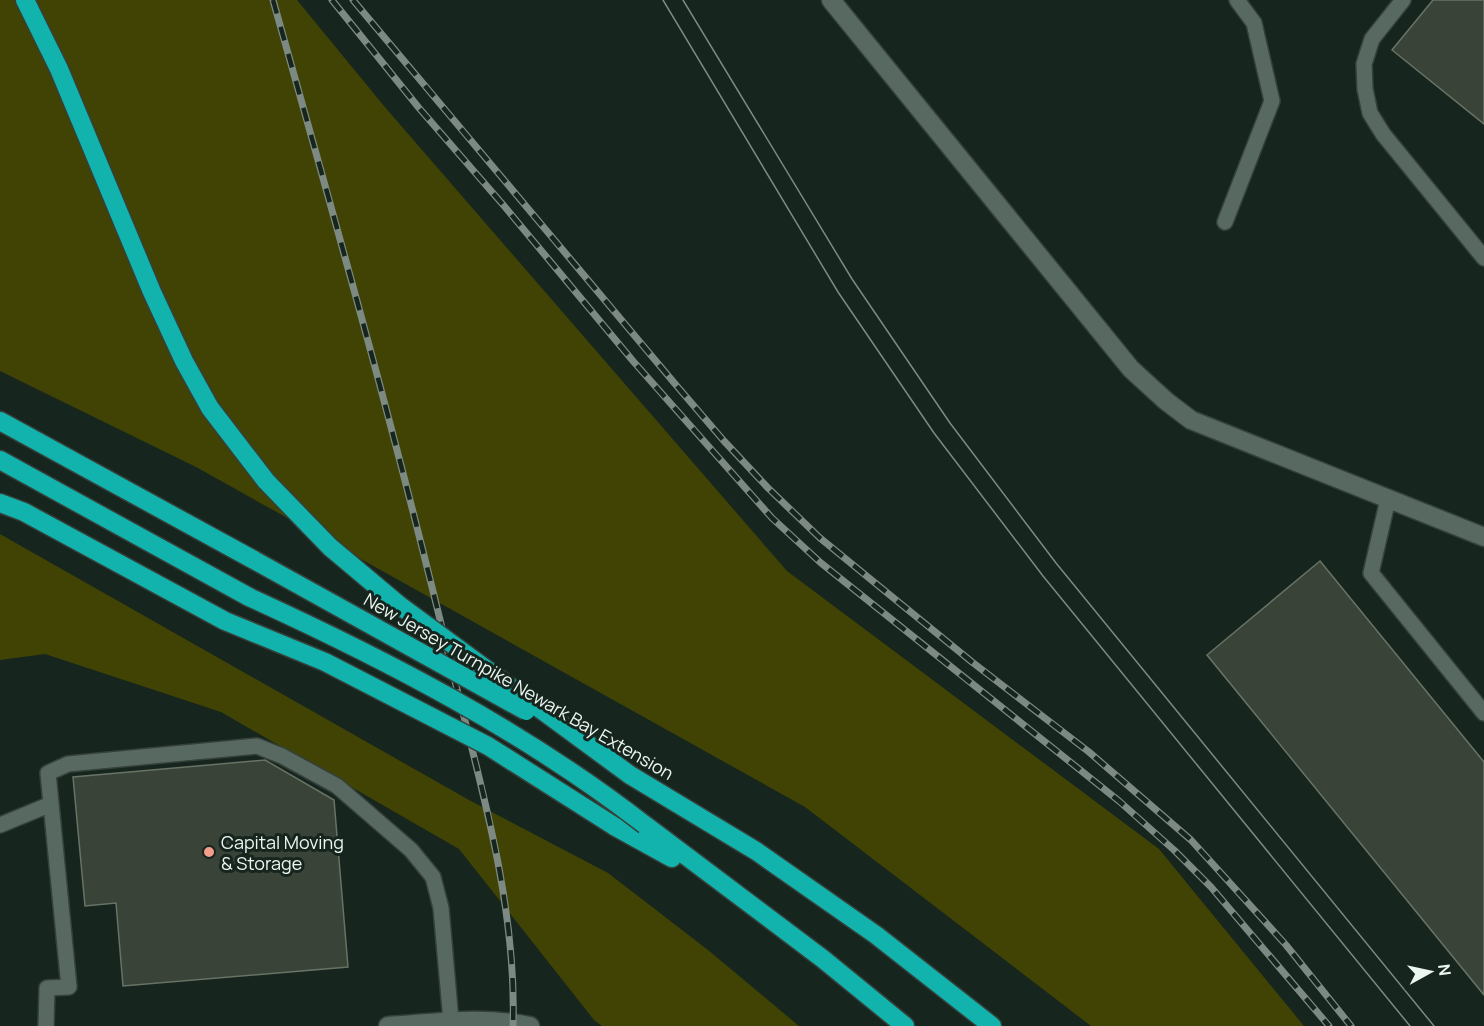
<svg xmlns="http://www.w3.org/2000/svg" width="1484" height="1026" font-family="Manrope,sans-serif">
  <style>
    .green { fill: #404303 }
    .building { fill: #394337; stroke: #687365; stroke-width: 1.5 }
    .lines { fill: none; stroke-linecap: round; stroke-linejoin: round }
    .service-casing { stroke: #35413b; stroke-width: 18 }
    .minor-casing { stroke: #35413b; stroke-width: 21 }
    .tertiary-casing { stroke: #35413b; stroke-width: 21 }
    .motorway-casing { stroke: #35413b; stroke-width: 21 }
    .service { stroke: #586961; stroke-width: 15 }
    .minor { stroke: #586961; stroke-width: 18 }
    .tertiary { stroke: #586961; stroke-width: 18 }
    .motorway { stroke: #13b3ad; stroke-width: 18 }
    .tram { stroke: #7d8a84; stroke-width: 1.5 }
    .rail-casing { stroke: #7d8a84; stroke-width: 7 }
    .rail { stroke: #16251e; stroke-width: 4.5; stroke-dasharray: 14; stroke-linecap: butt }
    .motorway-bridge-casing { stroke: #35413b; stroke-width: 21; stroke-linecap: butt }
    .motorway-bridge { stroke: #13b3ad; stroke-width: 18 }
    .poi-dot { fill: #f49e89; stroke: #16251e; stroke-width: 2 }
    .labels { text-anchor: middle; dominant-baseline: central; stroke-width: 6; stroke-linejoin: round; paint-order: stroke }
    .street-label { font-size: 18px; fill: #ecf6f1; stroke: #16251e }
    .poi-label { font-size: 18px; fill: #ecf6f1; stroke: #16251e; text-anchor: start }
  </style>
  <rect width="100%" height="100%" fill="#16251e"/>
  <!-- green -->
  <path class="green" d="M0,0H297L384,106L787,571L1159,849L1304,1026H1091L805,807L196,467L0,371Z
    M0,534L469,800L608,873L708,950L799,1026H602L594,1020L459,849L221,712L45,654L0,660Z"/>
  <!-- building -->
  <path class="building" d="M1433,0H1484V124L1392,50Z
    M1320,561L1484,762V995L1207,655Z
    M265,760L334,800L348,967L123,986L116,903L85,906L73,777Z"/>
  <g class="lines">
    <!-- service casing -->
    <g class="service-casing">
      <path id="service" d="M1403,0L1372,39L1364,64L1365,89L1370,113L1383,134L1484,258
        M1225,222L1272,101L1254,23L1237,0
        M1388,499L1371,573L1484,713
        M0,825L51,804
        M46,1026L47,988L69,987L48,773L68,764L257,746L282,756L337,786L411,850L433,877L441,908L451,1021"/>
    </g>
    <!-- minor casing -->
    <g class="minor-casing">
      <path id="minor" d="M831,0L1131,369L1166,401L1191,420L1484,537"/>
    </g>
    <!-- tertiary casing -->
    <g class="tertiary-casing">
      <path id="tertiary" d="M388,1026C435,1023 484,1016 530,1026"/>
    </g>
    <!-- motorway casing -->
    <g class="motorway-casing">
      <path id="motorway" d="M25,0L59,69L152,292L184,361L210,408L266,481
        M0,421L254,560
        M0,460L249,597
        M0,503L24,512L225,621
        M630,775L756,851L876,935L992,1026
        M645,825L823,959L905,1026
        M614,826L672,858"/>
    </g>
    <!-- service -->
    <use href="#service" class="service"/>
    <!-- minor -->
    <use href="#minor" class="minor"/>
    <!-- tertiary -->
    <use href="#tertiary" class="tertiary"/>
    <!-- motorway -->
    <use href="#motorway" class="motorway"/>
    <!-- tram -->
    <path class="tram" d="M663,0L838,292L934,433L1043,576L1410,1026
      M683,0L852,279L950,423L1056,563L1434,1026"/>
    <!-- rail casing -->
    <g class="rail-casing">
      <path id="rail" d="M273,0C335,220 397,439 450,661C479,780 517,903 513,1026
        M332,0L419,108L505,207L633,361L772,518L821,563L1119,801L1174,850L1211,887L1329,1026
        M353,0L676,385L724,441L768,488L820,538L972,662L1089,752L1191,840L1286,945L1351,1026"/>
    </g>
    <!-- rail -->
    <use href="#rail" class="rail"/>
    <!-- motorway-bridge casing -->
    <g class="motorway-bridge-casing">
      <path id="motorway-bridge" d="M266,481L330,547L399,605L630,775
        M254,560L526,711
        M249,597C387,660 524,731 645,825
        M225,621L325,662L488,746L614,826"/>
    </g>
    <!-- motorway-bridge -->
    <use href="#motorway-bridge" class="motorway-bridge"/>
  </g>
  <!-- markers -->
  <circle class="poi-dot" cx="209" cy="852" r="6"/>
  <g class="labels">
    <!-- street labels -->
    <g class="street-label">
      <text transform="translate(519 686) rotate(30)">New Jersey Turnpike Newark Bay Extension</text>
    </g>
    <!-- poi labels -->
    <g class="poi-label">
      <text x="221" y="842">Capital Moving<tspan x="221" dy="21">&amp; Storage</tspan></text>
    </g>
  </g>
  <!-- north arrow -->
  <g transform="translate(1430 972) rotate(82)" stroke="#16251e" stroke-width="4.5" paint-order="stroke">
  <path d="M0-4.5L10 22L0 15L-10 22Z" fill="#ecf6f1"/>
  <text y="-9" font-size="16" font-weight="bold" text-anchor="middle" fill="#ecf6f1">N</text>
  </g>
</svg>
